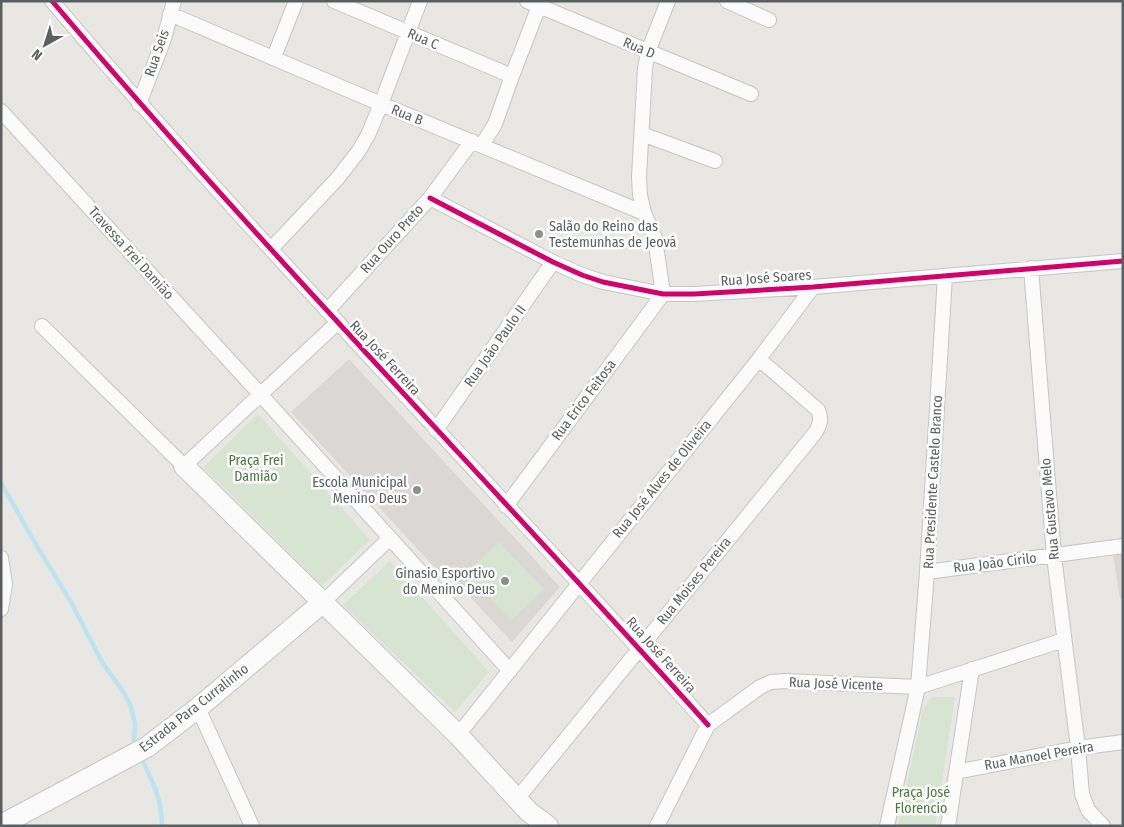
<svg xmlns="http://www.w3.org/2000/svg" width="1124" height="827" font-family="'Fira Sans Condensed',sans-serif">
  <style>
    .education { fill: #dbd7d4 }
    .green { fill: #d6e4d1 }
    .lines { fill: none; stroke-linecap: round; stroke-linejoin: round }
    .stream { stroke: #bce3f0; stroke-width: 4.5 }
    .street-casing { stroke: #c6c5c4; stroke-width: 16 }
    .secondary-casing { stroke: #c3c4c4; stroke-width: 22 }
    .street { stroke: #fcfbfb; stroke-width: 14 }
    .secondary { stroke: #fcfbfb; stroke-width: 20 }
    .cycleway-casing { stroke: #fff; stroke-width: 8 }
    .cycleway { stroke: #d6006c; stroke-width: 5 }
    .poi-dot { fill: #8c8f8f; stroke: #fff; stroke-width: 2 }
    .labels { text-anchor: middle; dominant-baseline: central; stroke-width: 5; stroke-linejoin: round; paint-order: stroke }
    .street-label { font-size: 14px; fill: #5a5f61; stroke: #fff }
    .poi-label { font-size: 14px; fill: #5a5f61; stroke: #fff; text-anchor: end }
    .park-label { font-size: 14px; fill: #457d3d; stroke: #fff }
  </style>
  <rect width="100%" height="100%" fill="#e9e7e4"/>
  <!-- education -->
  <path class="education" d="M349,359L560,587L512,642L444,569L438,571L291,412Z
    M1123,554V598L1120,599L1113,555Z"/>
  <!-- green -->
  <path class="green" d="M258,414L370,540L322,585L203,467Z
    M499,542L544,589L511,621L466,573Z
    M390,561L489,672L455,712L343,605Z
    M932,697H955L935,826H898L923,709Z"/>
  <g class="lines">
    <!-- stream -->
    <path class="stream" d="M1,483L38,548L71,602L102,662L124,693L131,707L135,724L134,741L137,747
      M141,757C152,782 162,797 162,826"/>
    <!-- street casing -->
    <g class="street-casing">
      <path id="street" d="M52,1C263,250 491,483 708,725
        M334,1L512,76
        M527,1L751,94
        M727,1L769,20
        M170,14L381,104L644,213
        M274,57L296,1
        M139,104L164,39L174,1
        M1,111L260,394L510,671
        M642,134L715,161
        M482,145L495,124L512,76L541,1
        M430,198L553,262L582,275L603,282L663,294H694L813,287L1123,261
        M271,249L337,179L358,152L368,135L381,104L420,1
        M1031,268L1054,556L1078,748L1082,794L1088,810L1103,826
        M327,311L430,198L472,141
        M42,326L184,466L337,323
        M436,430L553,262
        M506,506L663,294L655,238L644,213L640,195L639,177L645,68L648,52L668,1
        M1,558L5,584L1,609
        M927,572L1123,546
        M322,603L389,539
        M198,708L252,826
        M458,735L759,359L813,287
        M956,772L1078,748L1123,742
        M517,799L815,433C820,425 822,419 818,410L759,359
        M657,826L708,725L760,687L771,682L785,681L918,687L1064,640
        M887,826L918,687L927,572L945,276
        M948,826L972,669"/>
    </g>
    <!-- secondary casing -->
    <g class="secondary-casing">
      <path id="secondary" d="M184,466L458,735L529,812L548,826
        M1,825L147,747L198,708L322,603"/>
    </g>
    <!-- street -->
    <use href="#street" class="street"/>
    <!-- secondary -->
    <use href="#secondary" class="secondary"/>
    <!-- cycleway casing -->
    <g class="cycleway-casing">
      <path id="cycleway" d="M52,1C263,250 491,483 708,725
        M430,198L553,262L582,275L603,282L663,294H694L813,287L1123,261"/>
    </g>
    <!-- cycleway -->
    <use href="#cycleway" class="cycleway"/>
  </g>
  <!-- markers -->
  <g class="poi-dot">
    <circle cx="539" cy="234" r="5"/>
    <circle cx="417" cy="490" r="5"/>
    <circle cx="505" cy="581" r="5"/>
  </g>
  <g class="labels">
    <!-- street labels -->
    <g class="street-label">
      <text transform="translate(423 39) rotate(23)">Rua C</text>
      <text transform="translate(639 48) rotate(23)">Rua D</text>
      <text transform="translate(157 53) rotate(-71)">Rua Seis</text>
      <text transform="translate(407 115) rotate(22)">Rua B</text>
      <text transform="translate(392 239) rotate(-48)">Rua Ouro Preto</text>
      <text transform="translate(131 253) rotate(48)">Travessa Frei Damião</text>
      <text transform="translate(766 278) rotate(-4)">Rua José Soares</text>
      <text transform="translate(495 346) rotate(-55)">Rua João Paulo II</text>
      <text transform="translate(385 358) rotate(47)">Rua José Ferreira</text>
      <text transform="translate(584 400) rotate(-53)">Rua Erico Feitosa</text>
      <text transform="translate(662 479) rotate(-51)">Rua José Alves de Oliveira</text>
      <text transform="translate(933 482) rotate(-87)">Rua Presidente Castelo Branco</text>
      <text transform="translate(1050 509) rotate(-95)">Rua Gustavo Melo</text>
      <text transform="translate(995 563) rotate(-7)">Rua João Cirilo</text>
      <text transform="translate(694 581) rotate(-51)">Rua Moises Pereira</text>
      <text transform="translate(661 655) rotate(48)">Rua José Ferreira</text>
      <text transform="translate(836 684) rotate(2)">Rua José Vicente</text>
      <text transform="translate(194 708) rotate(-38)">Estrada Para Curralinho</text>
      <text transform="translate(1039 756) rotate(-10)">Rua Manoel Pereira</text>
    </g>
    <!-- poi labels -->
    <g class="poi-label">
      <text x="549" y="226" text-anchor="start">Salão do Reino das<tspan x="549" dy="16">Testemunhas de Jeová</tspan></text>
      <text x="407" y="482">Escola Municipal<tspan x="407" dy="16">Menino Deus</tspan></text>
      <text x="495" y="573">Ginasio Esportivo<tspan x="495" dy="16">do Menino Deus</tspan></text>
    </g>
    <!-- park labels -->
    <g class="park-label">
      <text x="256" y="460">Praça Frei<tspan x="256" dy="16">Damião</tspan></text>
      <text x="921" y="792">Praça José<tspan x="921" dy="16">Florencio</tspan></text>
    </g>
  </g>
  <!-- border -->
  <rect width="1124" height="827" fill="none" stroke="#5a5f61" stroke-width="5"/>
  <!-- north arrow -->
  <g transform="translate(45 45) rotate(219)" stroke="#ffffff" stroke-width="4" paint-order="stroke">
  <path d="M0-4L9 19L0 12L-9 19Z" fill="#5a5f61"/>
  <text y="-8" font-size="14" font-weight="bold" text-anchor="middle" fill="#5a5f61">N</text>
  </g>
</svg>
